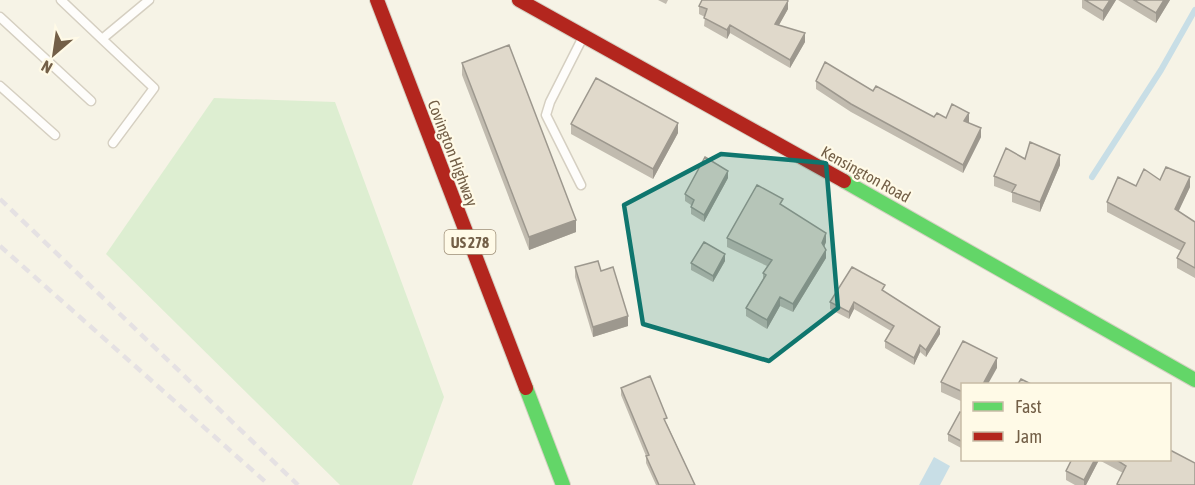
<svg xmlns="http://www.w3.org/2000/svg" width="1195" height="485" font-family="'Asap Condensed',sans-serif">
  <style>
    .green { fill: #ddeed1 }
    .water { fill: #c8dee6 }
    .lines { fill: none; stroke-linecap: round; stroke-linejoin: round }
    .stream { stroke: #c8dee6; stroke-width: 6 }
    .lane-casing { stroke: #d5cfc1; stroke-width: 11 }
    .fast-casing { stroke: #d6d0c3; stroke-width: 16 }
    .jam-casing { stroke: #d6d0c3; stroke-width: 16 }
    .lane { stroke: #fefdfb; stroke-width: 8 }
    .fast { stroke: #63d668; stroke-width: 14 }
    .jam { stroke: #b3261e; stroke-width: 14 }
    .rail { stroke: #e5e1e3; stroke-width: 4.5; stroke-dasharray: 9 6; stroke-linecap: butt }
    .wall { fill: #c1bbaf }
    .shaded-wall { fill: #9d988e }
    .building { fill: #e0d9cb; stroke: #9d988e; stroke-width: 1.5 }
    .marked { fill: #0f766e; fill-opacity: 0.2; stroke: #0f766e; stroke-width: 4.5; stroke-linejoin: round }
    .labels { text-anchor: middle; dominant-baseline: central; stroke-width: 4.5; stroke-linejoin: round; paint-order: stroke }
    .shield { fill: #fffae7; stroke: #9d8e77; stroke-width: 1.5 }
    .shield-label { font-size: 15px; font-weight: bold; fill: #735f47 }
    .street-label { font-size: 16px; fill: #735f47; stroke: #fffae7 }
  </style>
  <rect width="100%" height="100%" fill="#f6f3e6"/>
  <!-- green -->
  <path class="green" d="M214,98L335,102L444,397L412,485H340L106,254Z"/>
  <!-- water -->
  <path class="water" d="M934,457L950,466L940,485H919Z"/>
  <g class="lines">
    <!-- stream -->
    <path class="stream" d="M1092,177L1161,70L1195,10"/>
    <!-- lane casing -->
    <g class="lane-casing">
      <path id="lane" d="M61,0L102,39L149,0
        M0,17L91,101
        M102,39L154,88L113,143
        M0,86L55,135
        M581,185L546,115L550,102L583,37"/>
    </g>
    <!-- fast casing -->
    <g class="fast-casing">
      <path id="fast" d="M844,181L1195,380
        M526,388L563,485"/>
    </g>
    <!-- jam casing -->
    <g class="jam-casing">
      <path id="jam" d="M377,0L526,388
        M519,0L844,181"/>
    </g>
    <!-- lane -->
    <use href="#lane" class="lane"/>
    <!-- fast -->
    <use href="#fast" class="fast"/>
    <!-- jam -->
    <use href="#jam" class="jam"/>
    <!-- rail -->
    <path class="rail" d="M0,199L298,485
      M0,246L269,485"/>
  </g>
  <!-- wall -->
  <path class="wall" d="M658,0H668L666,4Z
    M1082,0H1116L1103,21L1082,8Z
    M1118,0H1170L1156,23Z
    M699,6L788,9L779,25L805,42L790,68L730,33L727,39L704,26L705,17L699,14Z
    M462,63L576,232L529,250L462,75Z
    M816,81L873,91L934,117L969,122V123L981,137L963,173L851,112L816,89Z
    M571,124L678,133L653,179L571,134Z
    M1025,159L1060,165L1040,212L1012,202V193L994,186V176Z
    M728,178L704,222L691,214V205L685,201V194Z
    M1136,186L1190,187L1178,211L1195,222V278L1177,268V258L1181,251L1107,212V202Z
    M783,206L826,242L824,247L826,258L793,312L780,306L767,329L746,316V308L763,279V273L767,266L727,247V238Z
    M725,261L713,282L691,270V263Z
    M575,267L601,271L628,326L593,337L575,277Z
    M885,292L940,334L926,357L920,352L914,365L885,348V341L891,331L854,309L849,319L830,309V302Z
    M997,368L963,384V402L941,392V382Z
    M621,388L667,424L695,485H656L646,463V456L621,395Z
    M963,413V449L948,441V434Z
    M1072,459H1170L1195,485H1117L1123,473L1099,460L1086,485H1075L1066,480V471Z"/>
  <!-- shaded-wall -->
  <path class="shaded-wall" d="M1110,0H1116L1103,21V11Z
    M1164,0H1170L1156,23V13Z
    M788,1V9L775,32V24Z
    M730,25V33L727,39V30Z
    M805,33V42L790,68V60Z
    M969,113V122L964,129V121Z
    M678,123V133L653,179V169Z
    M981,128V137L963,173V165Z
    M1060,155V165L1040,212V202Z
    M728,171V178L704,222V215Z
    M1190,177V187L1175,219V209Z
    M576,220V232L529,250V237Z
    M826,233V242L822,252V243Z
    M826,250V258L793,312V304Z
    M725,254V261L713,282V276Z
    M780,297V306L767,329V320Z
    M854,302V309L849,319V312Z
    M628,316V326L593,337V327Z
    M940,327V334L926,357V350Z
    M920,345V352L914,365V358Z
    M997,358V368L988,384H983Z
    M1095,459L1099,460L1086,485H1084V480Z"/>
  <!-- building -->
  <path class="building" d="M702,0H787L788,1L775,24L805,33L790,60L730,25L727,30L704,18L707,9L699,6Z
    M1085,0H1110L1103,11Z
    M1134,0H1164L1156,13Z
    M509,45L576,220L529,237L462,63Z
    M825,62L873,91L876,86L934,117L937,113L946,118L952,104L969,113L964,121L981,128L963,165L851,104L816,81Z
    M596,78L678,123L653,169L571,124Z
    M1030,142L1060,155L1040,202L1012,192L1016,185L994,176L1006,148L1025,159Z
    M705,157L728,171L704,215L691,207L694,200L685,194Z
    M1166,167L1190,177L1175,209L1195,222V268L1177,258L1185,243L1107,202L1118,177L1136,186L1144,169L1160,180Z
    M757,185L783,199L780,204L826,233L822,243L826,250L793,304L780,297L767,320L746,308L766,275L763,273L772,260L727,238Z
    M704,242L725,254L713,276L691,263Z
    M598,261L601,271L613,267L628,316L593,327L575,267Z
    M852,267L885,285L882,290L940,327L926,350L920,345L914,358L885,341L894,326L854,302L849,312L830,302Z
    M963,341L997,358L983,384H963V392L941,382Z
    M650,376L667,418L664,419L695,485H659L646,456L649,455L621,388Z
    M1021,379L1031,384H1018Z
    M960,412L963,413V442L948,434Z
    M1170,450L1195,463V485H1120L1117,484L1126,466L1115,459H1170Z
    M1072,459H1095L1084,480L1066,471Z"/>
  <!-- marked area -->
  <path class="marked" d="M721,154L826,163L838,308L769,361L643,324L624,205Z"/>
  <g class="labels">
    <!-- shield labels -->
    <rect class="shield" x="444.5" y="230" width="51" height="24" rx="4.5"/>
    <g class="shield-label">
      <text x="470" y="242">US 278</text>
    </g>
    <!-- street labels -->
    <g class="street-label">
      <text transform="translate(453 153) rotate(69)">Covington Highway</text>
      <text transform="translate(866 174) rotate(29)">Kensington Road</text>
    </g>
  </g>
  <!-- legend -->
  <rect x="961" y="383" width="210" height="78" fill="#fffae7" stroke="#c7bca7" stroke-width="1.5"/>
  <rect x="973" y="402" width="30" height="9" fill="#63d668" stroke="#c7bca7" stroke-width="1.5"/>
  <text x="1015" y="413" font-size="18" fill="#735f47">Fast</text>
  <rect x="973" y="432" width="30" height="9" fill="#b3261e" stroke="#c7bca7" stroke-width="1.5"/>
  <text x="1015" y="443" font-size="18" fill="#735f47">Jam</text>
  <!-- north arrow -->
  <g transform="translate(54 54) rotate(209)" stroke="#fffae7" stroke-width="4.5" paint-order="stroke">
  <path d="M0-4.5L10 22L0 15L-10 22Z" fill="#735f47"/>
  <text y="-9" font-size="16" font-weight="bold" text-anchor="middle" fill="#735f47">N</text>
  </g>
</svg>
